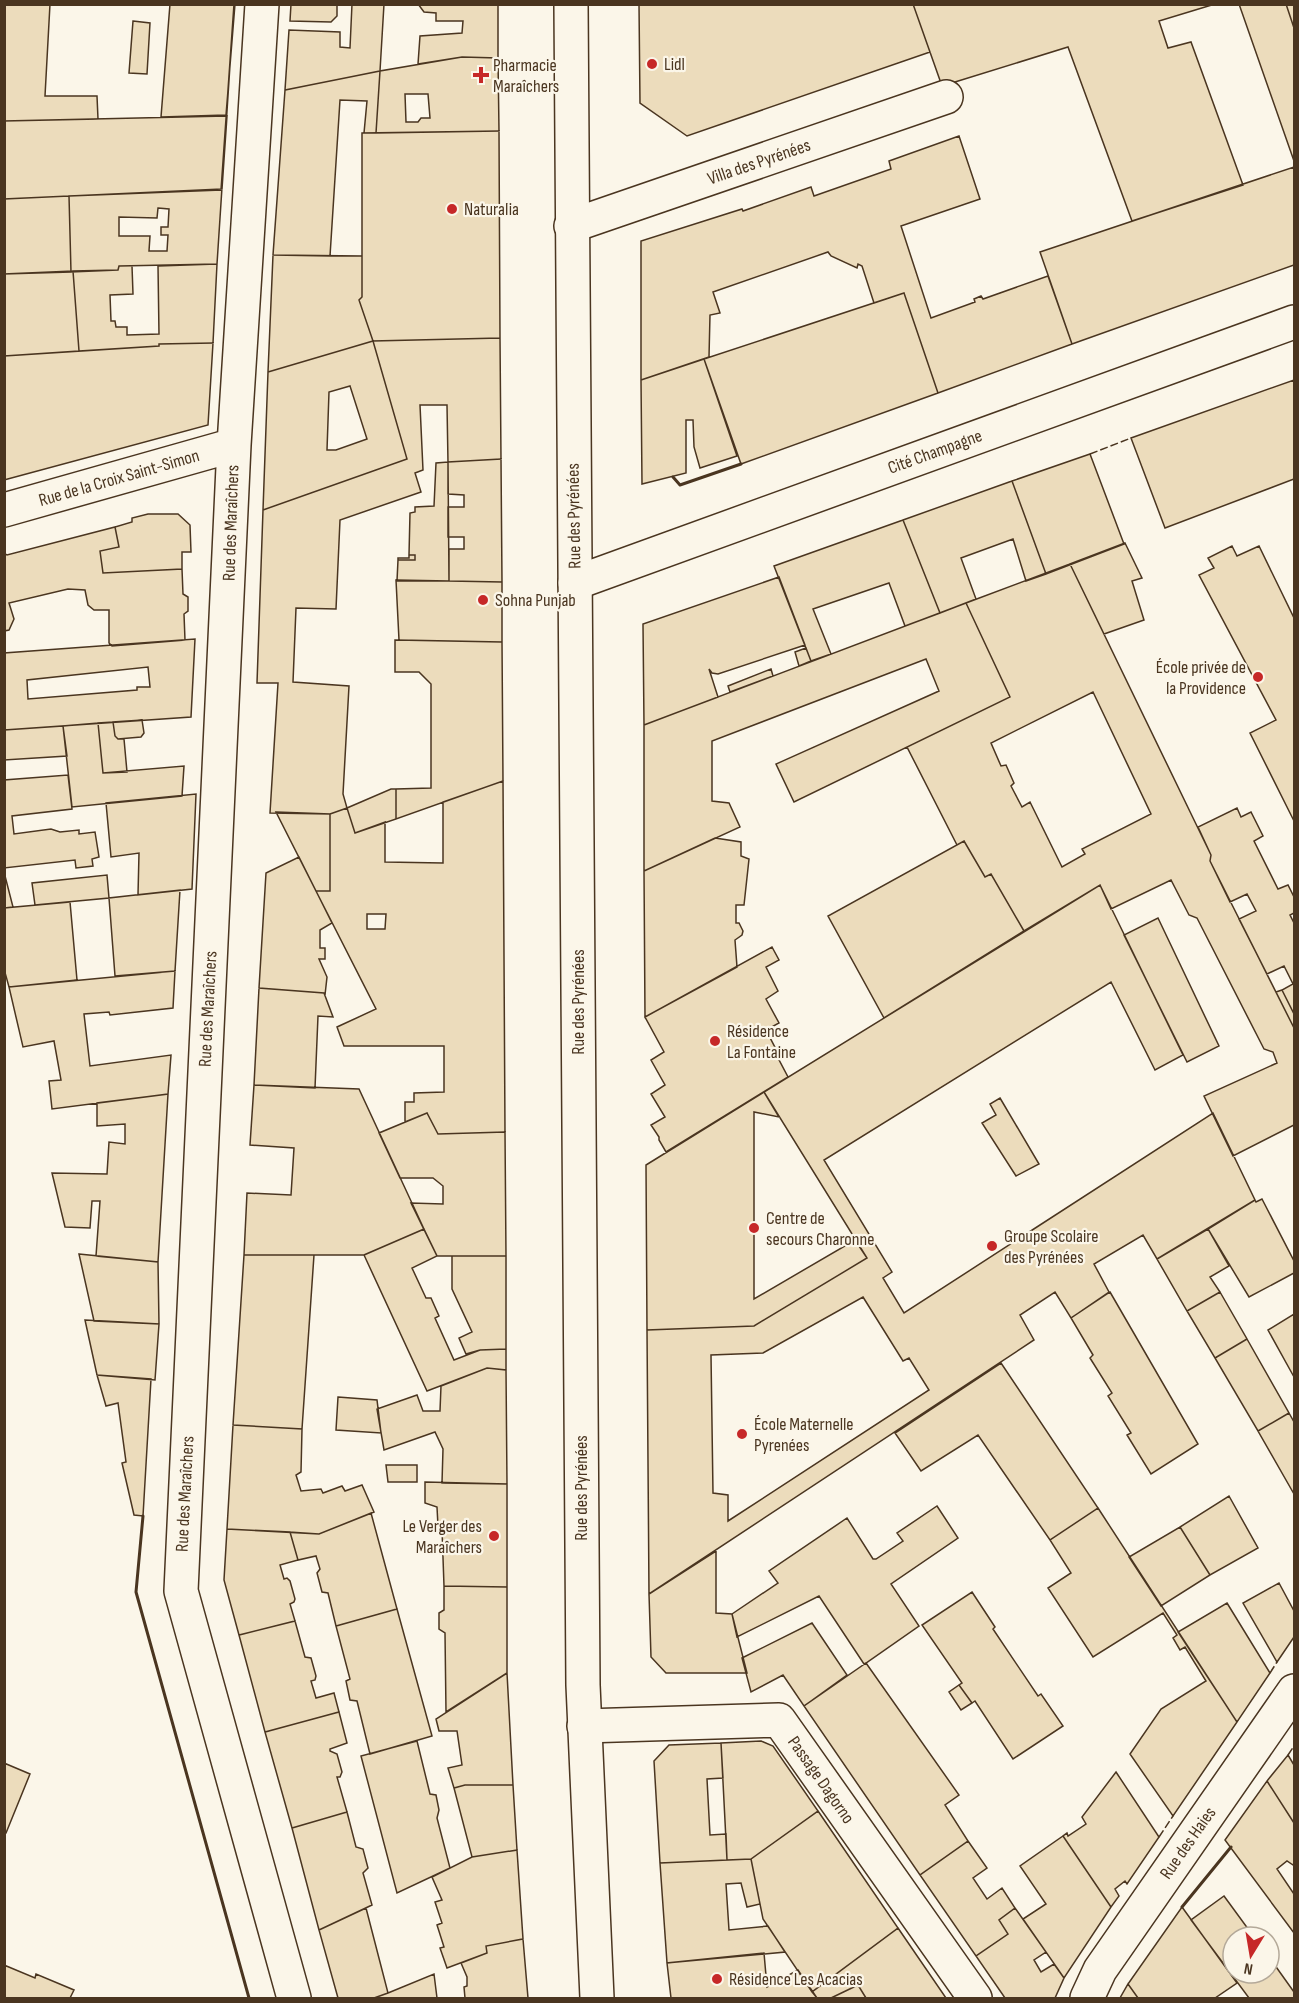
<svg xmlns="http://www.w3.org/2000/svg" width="1299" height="2003" font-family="'Sofia Sans Condensed',sans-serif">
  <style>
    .building { fill: #ecdcbc; stroke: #4a3520; stroke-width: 1.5; fill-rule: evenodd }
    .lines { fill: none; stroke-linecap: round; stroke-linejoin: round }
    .minor-casing { stroke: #4a3520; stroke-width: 36 }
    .major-casing { stroke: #4a3520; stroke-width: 36 }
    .minor { stroke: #fbf6e9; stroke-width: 33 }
    .major { stroke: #fbf6e9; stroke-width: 33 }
    .fence { stroke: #4a3520; stroke-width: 1.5; stroke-dasharray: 8 3; stroke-linecap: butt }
    .wall { stroke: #4a3520; stroke-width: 3 }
    .poi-dot { fill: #c62828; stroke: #fbf6e9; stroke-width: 2 }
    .labels { text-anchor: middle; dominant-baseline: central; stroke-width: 4.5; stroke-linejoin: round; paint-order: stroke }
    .poi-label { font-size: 18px; fill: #4a3520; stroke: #fbf6e9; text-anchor: start }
    .street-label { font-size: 18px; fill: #4a3520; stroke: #fbf6e9 }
  </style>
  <rect width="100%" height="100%" fill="#fbf6e9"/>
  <!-- building -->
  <path class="building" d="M4,4H50L45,96H97L98,119L4,121Z
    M170,4H235L226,115L161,117Z
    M234,4L217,264L119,266L118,270L71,272L69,196L221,190ZM158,208L169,209L168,227H161V235H168L167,251H149L150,236H119V217L157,218Z
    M291,4H337V16L331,22L290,21Z
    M352,4H384L380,71L285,90L289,30L340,32V47L350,48Z
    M418,4H498V58L462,57L418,64L420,36L462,33L463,21H436V13L424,12Z
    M639,4H913L930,52L687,136L640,103Z
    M913,4H1215L1159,21L1168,48L1191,42L1243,185L1132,221L1068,47L942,86Z
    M1239,4H1286L1294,28V161Z
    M1286,4H1294V28Z
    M133,21L150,23L147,74L129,73Z
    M462,57L498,58L499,131L376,133L380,71ZM405,94H428L430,118H421L418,122H406Z
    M380,71L376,133H364L367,101L340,100L330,256L273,255L285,90Z
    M227,116L222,189L4,199V121Z
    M499,131L500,338L373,341L359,300L362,297V133Z
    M959,136L980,199L901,226L931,318L975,302L974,299L981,296L983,299L1048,276L1072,344L938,393L904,293L874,303L862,266L858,264L857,268L831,256L828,252L713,292L720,313L710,315L709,357L641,380V241L742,209L743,211L811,187L814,196L891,169L889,161Z
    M1294,167V265L1072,344L1040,252Z
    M69,196L71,272L4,274V199Z
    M273,255L362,256V297L359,300L373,341L268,372Z
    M217,264L213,343L159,344V346L79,351L73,271L118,270L119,266H132L133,294L110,295L111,321H115L116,327H127V335L159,334L158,266Z
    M73,271L79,351L4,356V274Z
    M904,293L938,393L741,464L704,359Z
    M500,338L501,459L448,462L447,405H420L423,470L415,473L421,492L340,520L336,609L296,608L293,682L349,686L343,794L347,808L330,814L270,813L278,683H257L263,510L407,459L373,341Z
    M373,341L407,459L263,510L268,372ZM350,386L367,439L336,450H327L329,392Z
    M213,343L208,425L4,480V356L159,346V344Z
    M704,359L737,456L700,468L694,447L693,420H686V473L642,484L641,380Z
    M1294,380V479L1165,528L1131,438Z
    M1090,454L1124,544L1046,574L1012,481Z
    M501,459L502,582L449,581V549H464V537H448V507H464V495L448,494V462Z
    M448,462L449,581H397L398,560H415V555H409L410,513L415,512V507L434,506L436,463Z
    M1012,481L1046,574L1026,581L1013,539L961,558L976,599L940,613L903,520Z
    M148,514H178L190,525L191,552H182V569L103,573L100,551L119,547L115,527L132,522V518Z
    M903,520L940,613L905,626L889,583L813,609L831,654L811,661L774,566Z
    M115,527L119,547L100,551L103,573L182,569L183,594L188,597V611L184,614L185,640L112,646L109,643V610H94L88,605L85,590L68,589L9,603L14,619L9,630L4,631V553L7,555Z
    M1125,543L1142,578L1132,581L1144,620L1104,634L1070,564Z
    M1232,546L1237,556L1259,546L1294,618V821L1250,733L1276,720L1199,575L1214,568L1208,558Z
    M409,555H415V560H398V558H409Z
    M1070,564L1211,855L1210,861L1294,1028V1125L1233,1156L1204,1096L1277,1063L1273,1052L1264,1049L1197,918L1189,915L1171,880L1111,909L1100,885L1024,931L991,874L985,877L964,841L957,845L907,747L1010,697L966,603ZM1093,692L1151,814L1082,849L1085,854L1062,867L1030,802L1022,807L1011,786L1014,783L1006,765L1001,766L991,743Z
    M779,577L805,645L718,674L712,673L709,669L718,697L644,725L643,624Z
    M396,580L502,582V642L399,640Z
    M966,603L1010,697L794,802L776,764L939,691L926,659L712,741V801L729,803L740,827L644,871V725Z
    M195,639L191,717L4,730V653ZM148,667L150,687H137V690L28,699L27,680Z
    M395,640L502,642L503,781L396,819V789L431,788V684L419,672H395Z
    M806,648L811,661L799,666L795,652Z
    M771,669L773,676L730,692L728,686Z
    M142,720L144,733L141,737L118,739L115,736L113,722Z
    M113,722L115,736L118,739H124L127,772L103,773L98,723Z
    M98,723L103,773L184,766L182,796L72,807L63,726Z
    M63,726L67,756L4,760V730Z
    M68,775L72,809L12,816L14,834L51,829L60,832L79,830V834L95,832L99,857L92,859L93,866L76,868L75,860L4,868V780Z
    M503,781L505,1132L438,1134L427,1113L405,1122V1102H414V1093L444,1092V1046H344L337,1027L376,1009L316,891H330V814L347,808L355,833L385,822V862L443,863V802ZM367,914H386L385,929H367Z
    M391,789H396V819L355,833L347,808Z
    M196,794L192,889L138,895L139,853L111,857L106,803Z
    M1237,808L1241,817L1251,812L1263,836L1254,841L1278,889L1288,885L1294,897V913L1290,915L1294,923V1014L1282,990L1293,984L1284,966L1267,974L1239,919L1256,911L1247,894L1230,902L1210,861L1211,855L1198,827Z
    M276,812L330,814V891H316Z
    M715,838L741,842V856L749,859L744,905H736V923H739L743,931L742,935L735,940L737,967L645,1017L644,871Z
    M964,841L985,877L991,874L1024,931L884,1018L828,916Z
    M299,857L332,923L320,930V948H325V959H319L327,977L325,995L324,993L259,988L266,873Z
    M4,872L13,907L4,908Z
    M107,875L109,898L35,905L32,883Z
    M1100,885L1183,1055L1155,1070L1111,982L824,1160L892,1272L883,1278L904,1313L1213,1113L1255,1200L1157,1259L1143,1235L1094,1264L1109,1292L1071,1318L1055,1292L1020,1315L1034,1340L649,1594L647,1330L754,1326L867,1258L764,1092ZM863,1297L903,1361L909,1358L929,1390L728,1521V1495L713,1493L711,1355L763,1353Z
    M180,890L175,971L115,976L109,898Z
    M70,902L77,980L9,987L4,969V908Z
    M1158,918L1219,1046L1187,1062L1124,935Z
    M772,947L779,960L766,967L778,991L766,999L779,1023L766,1030L779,1055L777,1056L788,1077L666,1152L659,1140V1137L651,1125L665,1117L651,1094L665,1085L651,1060L664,1052L645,1017Z
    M175,971L173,1008L110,1015L109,1012L84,1014L90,1066L171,1055L168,1094L52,1109L49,1081L61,1080L54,1041L23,1047L9,987Z
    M259,988L324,993L333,1017L318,1016L315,1088L254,1085Z
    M1282,990L1294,1014V1028L1276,992Z
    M254,1085L359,1089L424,1229L364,1255H244L247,1193L291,1195L294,1148L250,1145Z
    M764,1092L779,1117L754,1112V1299L855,1240L867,1258L754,1326L647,1330L646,1165Z
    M168,1094L158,1262L96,1256L100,1201H92L90,1228L65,1227L52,1173L107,1174L109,1142L125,1144V1124L97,1126V1103Z
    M1000,1098L1039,1164L1016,1176L982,1123L996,1115L990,1104Z
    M427,1113L438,1134L505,1132L506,1256H437L411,1203L443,1204V1186L433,1178H400L379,1133Z
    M1262,1199L1294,1261V1273L1249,1297L1208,1229L1255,1200L1256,1202Z
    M424,1229L437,1256L412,1268L426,1298H431L439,1316L435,1318L454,1360L480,1350L506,1349V1370L487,1368L427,1391L364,1255Z
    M1208,1229L1229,1266L1210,1277L1220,1292L1187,1311L1157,1259Z
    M79,1254L158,1262L159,1324L94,1321Z
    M244,1255H314L302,1429L233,1425Z
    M452,1256H506V1349L480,1350L466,1354L459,1338L472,1332L452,1289Z
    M1110,1292L1198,1444L1151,1474L1127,1435L1131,1433L1108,1396L1112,1393L1090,1358L1093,1355L1071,1318Z
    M1220,1292L1247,1339L1215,1358L1187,1311Z
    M1294,1314V1377L1268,1330Z
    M85,1320L159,1324L155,1380L97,1375Z
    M1247,1339L1289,1413L1258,1431L1215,1358Z
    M1001,1363L1098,1508L1050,1540L978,1435L921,1471L895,1433Z
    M487,1368L506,1370L507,1484L442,1483L443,1449L435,1432L384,1450L377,1409L417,1395L423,1411H440L441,1386Z
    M97,1375L151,1379L143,1516L134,1515L122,1463L126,1462L118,1403L106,1406Z
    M338,1397L377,1400L381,1433L336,1430Z
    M1289,1413L1294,1422V1494L1258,1431Z
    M233,1425L302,1429L301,1472L296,1475L301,1491L321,1489L323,1493L342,1486L345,1491L362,1485L374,1512L319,1534L227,1529Z
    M386,1465H417V1482H388Z
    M425,1482L507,1484V1587L444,1586L442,1529L438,1526L437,1507L425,1503Z
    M1229,1496L1258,1548L1210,1575L1180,1527Z
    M937,1506L958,1538L891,1584L919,1626L866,1663L864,1664L819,1596L737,1637L732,1614L778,1583L769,1571L847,1518L873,1559H876L903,1541L897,1533Z
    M1098,1508L1237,1722L1173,1816L1130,1754L1161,1709L1206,1681L1185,1647L1180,1650L1173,1638L1177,1635L1163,1613L1093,1657L1048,1588L1071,1573L1050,1540Z
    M371,1513L397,1609L336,1626L328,1593L322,1592L317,1573L320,1569L316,1556L298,1560L290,1532L319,1534Z
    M1180,1527L1210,1575L1161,1606L1129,1557Z
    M227,1529L290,1532L298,1560L280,1565L284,1579L287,1578L290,1581L295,1599L294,1602L290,1604L295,1621L239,1635L224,1580Z
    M716,1551V1613L732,1614L747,1673H666L651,1657L649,1594Z
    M1279,1583L1294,1611V1637L1277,1662L1243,1603Z
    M444,1586L507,1587V1673L446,1712L445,1633L439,1629V1613L444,1610Z
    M972,1592L995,1627L993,1629L1038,1696L1041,1694L1063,1726L1013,1759L975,1701L972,1703L959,1685L962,1683L922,1625Z
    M1227,1603L1270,1673L1237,1722L1178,1632Z
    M397,1609L432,1736L370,1754L357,1701L350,1700L346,1681L350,1679L336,1626Z
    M295,1621L305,1657L311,1658L316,1676L315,1680L311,1681L316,1698L334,1693L339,1712L265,1732L239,1635Z
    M812,1623L847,1675L804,1706L783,1675L751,1692L742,1658Z
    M866,1663L959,1795L945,1805L968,1841L920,1875L804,1706Z
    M507,1673L513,1785H465L454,1788L448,1768L462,1765L457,1731H439L436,1719Z
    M959,1685L972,1703L961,1710L949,1692Z
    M339,1712L347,1743L330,1749V1751L337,1754L342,1772L340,1777H337L347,1812L292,1828L265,1732Z
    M417,1741L430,1794L436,1795L439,1810L437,1818L450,1868L397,1893L361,1756Z
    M761,1741L773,1746L818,1811L751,1859L727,1860L721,1743Z
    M721,1743L723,1778L707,1779L710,1835L726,1834L727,1860L660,1863L654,1761L669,1745Z
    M1288,1755L1294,1765V1823L1267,1781Z
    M4,1763L30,1774L6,1833H4Z
    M1116,1772L1159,1837L1127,1884L1125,1881L1115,1889L1119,1896L1111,1907L1063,1836L1067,1833L1068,1836L1086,1824L1082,1817Z
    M1267,1781L1294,1823V1863L1293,1865L1287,1861L1277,1869L1294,1894V1933L1225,1840Z
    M465,1785H513L517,1850L472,1857L454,1788Z
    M818,1811L898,1928L812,1992L763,1919L751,1859Z
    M347,1812L356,1847L363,1849L368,1868L363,1873L372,1905L319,1930L292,1828Z
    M1063,1836L1111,1907L1064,1978L1023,1919L1046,1904L1020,1866Z
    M968,1841L987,1868L973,1878L987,1899L1002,1888L1015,1908L999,1920L1008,1934L976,1956L920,1875Z
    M517,1850L523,1939L486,1946L487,1953L447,1968L440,1948L444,1947L437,1925L442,1923L435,1902L442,1900L432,1877L472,1857Z
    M751,1859L760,1904L747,1907L741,1883L726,1884L729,1930L768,1926L785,1952L667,1963L660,1863Z
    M1224,1896L1254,1937H1233V1973H1269V1957L1294,1992V1998H1249L1191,1920Z
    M1182,1907L1237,1983L1215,1998H1138L1128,1984Z
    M366,1908L388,1993L374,1998H338L319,1930Z
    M1015,1908L1046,1952L1034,1960L1041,1972L1054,1964L1064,1978L1055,1998H1005L976,1956L1008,1934L999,1920Z
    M898,1928L946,1998H866L858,1985L831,1998H817L812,1992Z
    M523,1939L528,1998H465L464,1987L467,1986V1977L461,1963L487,1953L486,1946Z
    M764,1953L767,1987L798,1970L817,1998H671L667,1963Z
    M4,1965L35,1978L36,1974L74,1990L70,1998H4Z
    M434,1974L437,1998H374L388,1993Z
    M1128,1984L1138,1998H1120Z
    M858,1985L866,1998H831Z"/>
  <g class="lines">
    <!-- minor casing -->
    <g class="minor-casing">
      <path id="minor" d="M262,4L234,445L181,1591L294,1998
        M571,226L946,97
        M4,510L234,445
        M575,583L1294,322
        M584,1726L779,1720L975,1998
        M1087,1998L1100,1970L1294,1691"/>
    </g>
    <!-- major casing -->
    <g class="major-casing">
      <path id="major" d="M571,4L583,1685L597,1998"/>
    </g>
    <!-- minor -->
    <use href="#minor" class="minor"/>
    <!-- major -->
    <use href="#major" class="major"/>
    <!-- fence -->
    <path class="fence" d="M1090,454L1131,438
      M1270,1673L1277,1662
      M1288,1755L1294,1746
      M1159,1837L1173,1816"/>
    <!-- wall -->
    <path class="wall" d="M673,477L680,485L741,464
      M143,1516L136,1592L249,1998
      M1182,1907L1231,1847"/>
  </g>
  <!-- markers -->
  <g class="poi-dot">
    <circle cx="652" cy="64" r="6"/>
    <path d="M478 66h6v6h6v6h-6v6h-6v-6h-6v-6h6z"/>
    <circle cx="452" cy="209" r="6"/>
    <circle cx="483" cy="600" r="6"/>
    <circle cx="1258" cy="677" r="6"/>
    <circle cx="715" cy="1041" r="6"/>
    <circle cx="754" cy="1228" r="6"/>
    <circle cx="992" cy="1246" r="6"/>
    <circle cx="742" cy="1434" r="6"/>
    <circle cx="494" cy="1536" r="6"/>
    <circle cx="717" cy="1979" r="6"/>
  </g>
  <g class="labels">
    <!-- poi labels -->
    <g class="poi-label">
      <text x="664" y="64">Lidl</text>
      <text x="493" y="65">Pharmacie<tspan x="493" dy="21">Maraîchers</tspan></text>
      <text x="464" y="209">Naturalia</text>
      <text x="495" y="600">Sohna Punjab</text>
      <text x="1246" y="667" text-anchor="end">École privée de<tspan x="1246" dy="21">la Providence</tspan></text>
      <text x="727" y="1031">Résidence<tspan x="727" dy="21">La Fontaine</tspan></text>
      <text x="766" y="1218">Centre de<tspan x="766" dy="21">secours Charonne</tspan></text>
      <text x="1004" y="1236">Groupe Scolaire<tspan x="1004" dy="21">des Pyrénées</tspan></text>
      <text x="754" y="1424">École Maternelle<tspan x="754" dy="21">Pyrenées</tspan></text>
      <text x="482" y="1526" text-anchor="end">Le Verger des<tspan x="482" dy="21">Maraîchers</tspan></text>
      <text x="729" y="1979">Résidence Les Acacias</text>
    </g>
    <!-- street labels -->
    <g class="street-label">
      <text transform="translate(759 162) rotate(-19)">Villa des Pyrénées</text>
      <text transform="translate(935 452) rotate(-20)">Cité Champagne</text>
      <text transform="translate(119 478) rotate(-16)">Rue de la Croix Saint-Simon</text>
      <text transform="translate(574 516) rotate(-91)">Rue des Pyrénées</text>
      <text transform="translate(231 523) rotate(-88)">Rue des Maraîchers</text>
      <text transform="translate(578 1002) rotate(-90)">Rue des Pyrénées</text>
      <text transform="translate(208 1009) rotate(-87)">Rue des Maraîchers</text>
      <text transform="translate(581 1488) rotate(-90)">Rue des Pyrénées</text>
      <text transform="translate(185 1494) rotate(-87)">Rue des Maraîchers</text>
      <text transform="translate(821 1780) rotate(55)">Passage Dagorno</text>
      <text transform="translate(1188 1843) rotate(-55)">Rue des Haies</text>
    </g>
  </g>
  <!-- border -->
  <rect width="1299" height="2003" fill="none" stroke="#4a3520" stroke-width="12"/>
  <!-- north arrow -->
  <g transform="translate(1251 1955) rotate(191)"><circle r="28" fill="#fbf6e9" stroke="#b4a999" stroke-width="1.5"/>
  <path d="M0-4.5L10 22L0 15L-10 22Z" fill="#c62828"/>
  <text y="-9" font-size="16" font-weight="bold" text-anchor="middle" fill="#4a3520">N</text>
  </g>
</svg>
